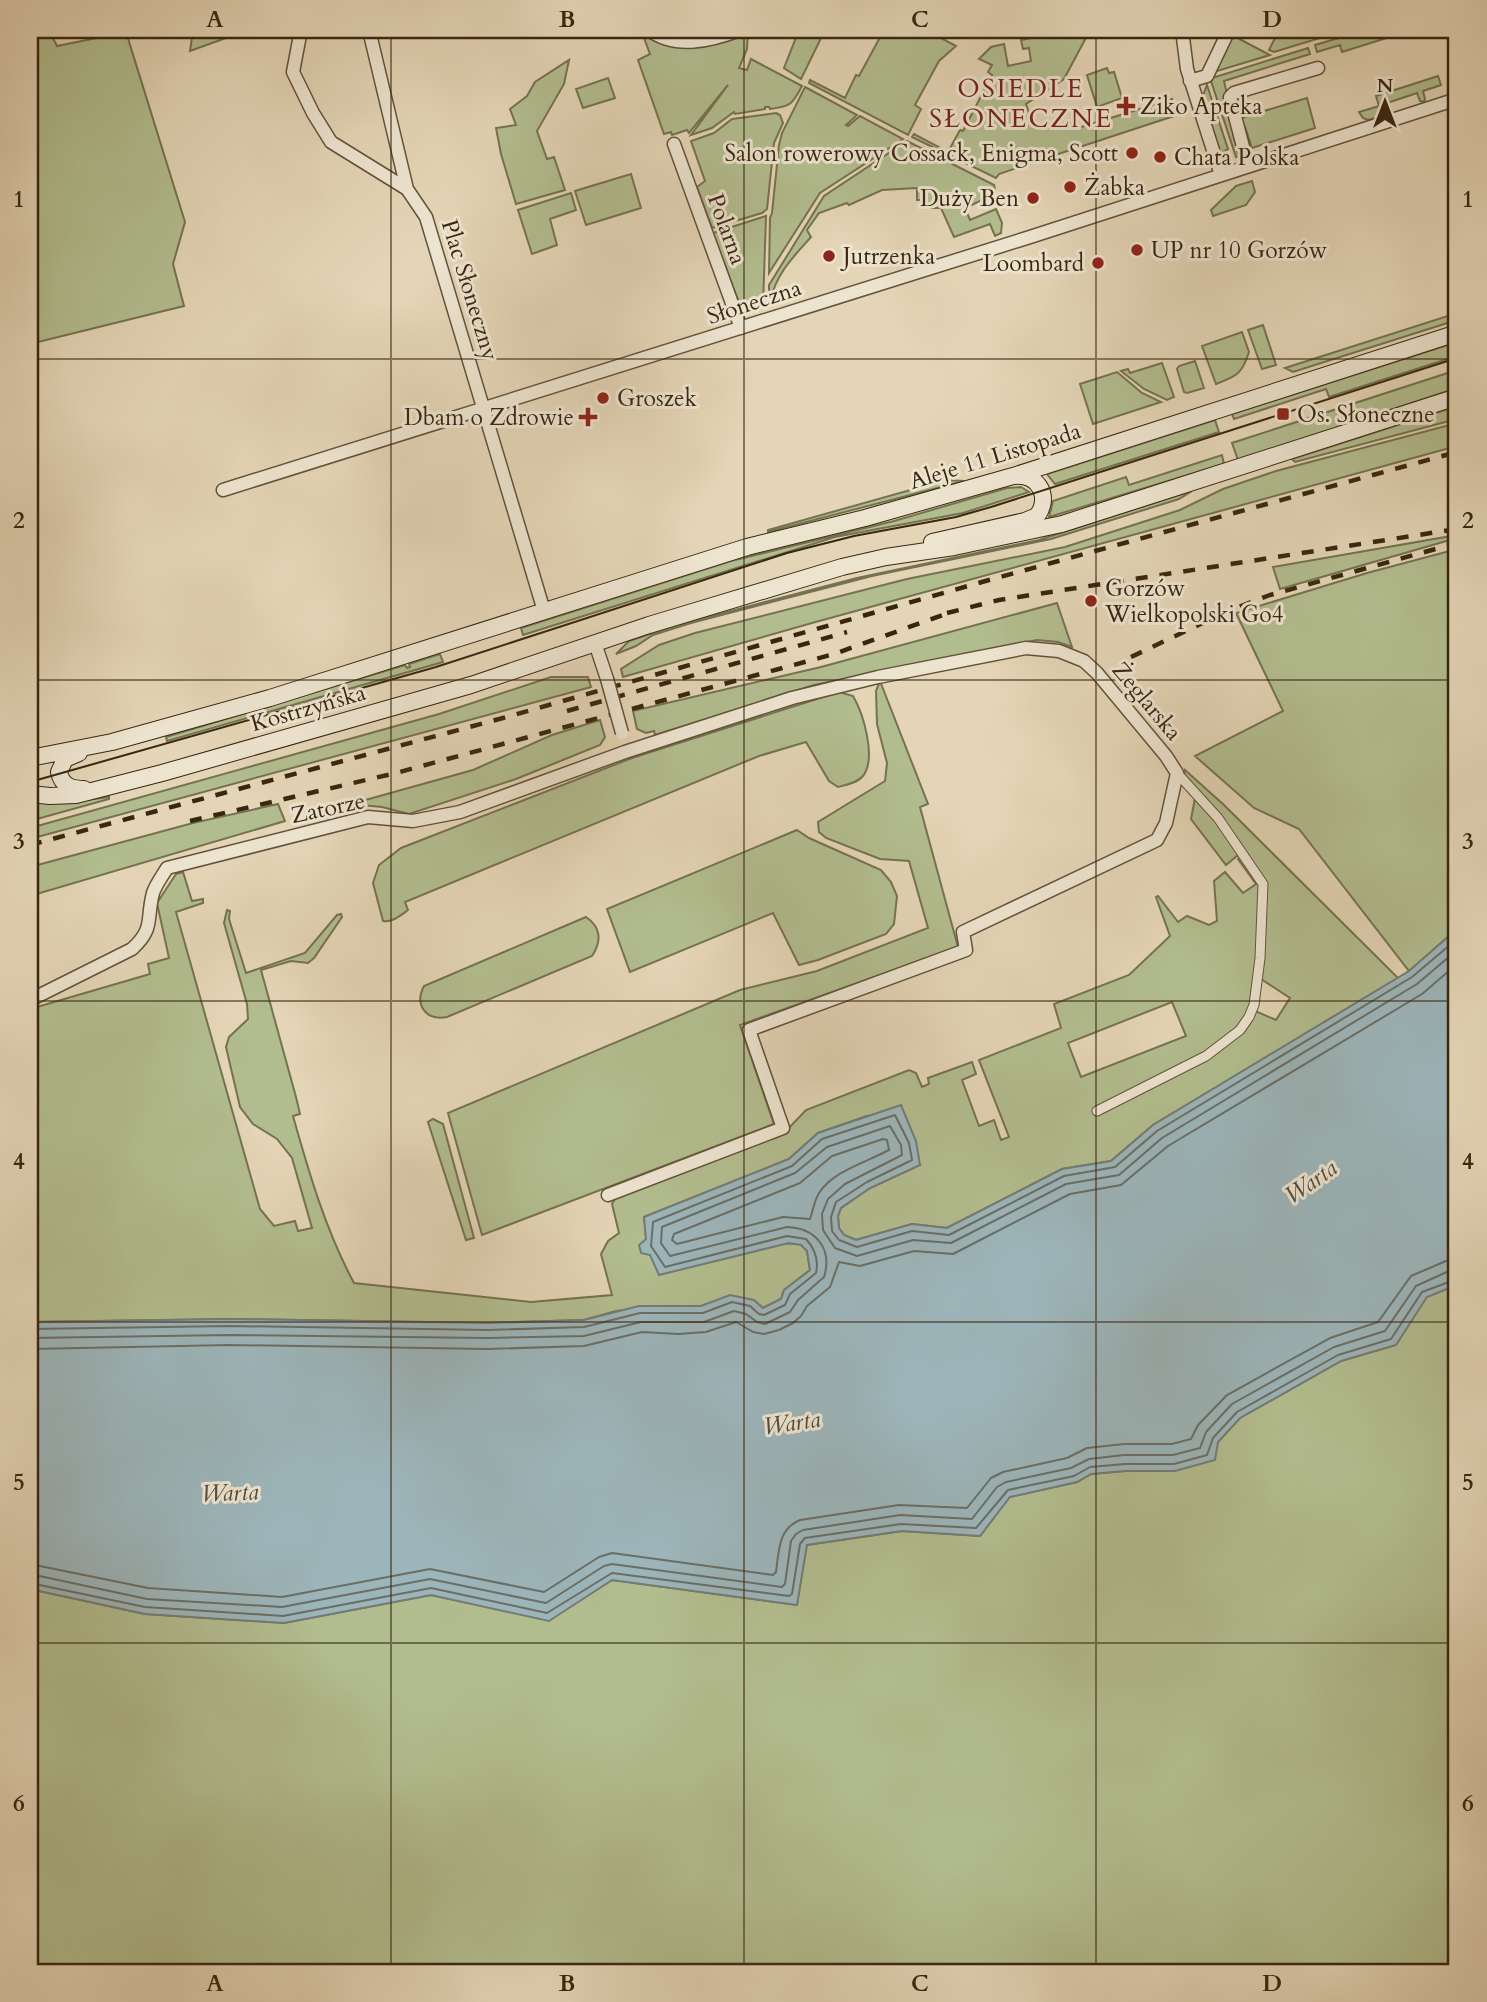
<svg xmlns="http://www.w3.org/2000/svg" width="1487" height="2002" font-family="Cardo,serif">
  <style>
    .green { fill: #b2bd8f; stroke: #757250; stroke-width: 2; fill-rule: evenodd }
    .water { fill: #9cb5ba; stroke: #747c76; stroke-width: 2 }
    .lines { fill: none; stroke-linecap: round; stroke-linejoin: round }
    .shore { stroke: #6a6e65; stroke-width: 2 }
    .pedestrian-casing { stroke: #63523a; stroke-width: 11 }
    .minor-casing { stroke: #63523a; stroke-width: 15 }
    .secondary-casing { stroke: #382710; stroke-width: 18 }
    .pedestrian { stroke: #ede4d0; stroke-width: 9 }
    .minor { stroke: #ede4d0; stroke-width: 12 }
    .secondary { stroke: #ede4d0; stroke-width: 16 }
    .tram { stroke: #382710; stroke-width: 2 }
    .rail { stroke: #382710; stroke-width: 4.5; stroke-dasharray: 12 12; stroke-linecap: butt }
    .minor-bridge-casing { stroke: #63523a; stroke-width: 15; stroke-linecap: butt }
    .minor-bridge { stroke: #ede4d0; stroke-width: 12 }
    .grid { fill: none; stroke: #382710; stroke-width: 2; stroke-opacity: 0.55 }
    .poi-dot { fill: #8f2418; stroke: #ede4d0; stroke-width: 2.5 }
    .labels { text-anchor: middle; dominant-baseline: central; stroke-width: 6; stroke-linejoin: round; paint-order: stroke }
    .poi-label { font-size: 23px; fill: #382710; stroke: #ede4d0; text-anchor: start }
    .street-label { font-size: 23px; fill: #382710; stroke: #ede4d0 }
    .water-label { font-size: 24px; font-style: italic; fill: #514a3a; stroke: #ede4d0 }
    .quarter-label { font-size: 26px; letter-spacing: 2px; fill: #7a1f14; stroke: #ede4d0 }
    .neatline { fill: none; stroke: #382710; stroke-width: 2.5 }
    .grid-label { font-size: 23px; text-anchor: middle; font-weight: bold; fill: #382710 }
  </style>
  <rect width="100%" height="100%" fill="#e4d5b6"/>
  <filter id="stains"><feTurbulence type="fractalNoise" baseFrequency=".00286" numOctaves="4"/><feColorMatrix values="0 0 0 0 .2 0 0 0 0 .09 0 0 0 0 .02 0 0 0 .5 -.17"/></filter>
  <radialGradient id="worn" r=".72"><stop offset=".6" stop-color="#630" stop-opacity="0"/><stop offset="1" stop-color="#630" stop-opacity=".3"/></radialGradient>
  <!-- green -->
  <path class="green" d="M30,30H49L57,46L126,32L185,222L173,264L184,306L30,344Z
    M193,30H248L190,51Z
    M641,30L711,43L748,31L747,49L739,68L747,70L751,59L802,86C792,105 791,106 770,109L769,107H765V109L735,114L734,112L712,128L691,135L728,85L689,133L687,130L672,135L671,132L664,134L638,60L650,54Z
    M799,30H825L801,79L784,68Z
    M884,30H926L956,46L939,61L915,105L921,109L908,135L809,83L810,80L845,98L856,75L859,76Z
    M1076,30L1089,32L1064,79L1026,104L1034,127C1048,124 1059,126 1073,122L1075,129L1172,99L1177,115L1037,161L1035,155L1029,156L1031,163L999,174L996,178L912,137L914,134L948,152L960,130L963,131L992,75L988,72L992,65L979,59L991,47L1004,44L1008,66L1031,61L1029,48L1023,49L1021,40Z
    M1279,30H1332L1330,35L1274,52L1269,50Z
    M1366,30H1412L1342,52L1340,45L1317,52L1315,45Z
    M1232,35L1270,55L1214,72Z
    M1308,48L1310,54L1224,81L1241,156L1236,157L1211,81L1212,78Z
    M569,60L564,84L537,131L547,159L554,157L565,190L516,204L501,154L496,128L516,125L510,109L527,96L535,82Z
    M1107,68L1109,73L1114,72L1122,98L1097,107L1087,75Z
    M1438,76L1441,85L1423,91L1425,99L1424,102L1420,101L1417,93L1381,105L1383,113L1380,117L1368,120L1363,118L1359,112L1379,106L1376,96Z
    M608,78L615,98L583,108L576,89Z
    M1207,85L1228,149L1220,154L1202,98Z
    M805,87L857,115L846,125L848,126L860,116L903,139L820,193L769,273L770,218L772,213L779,145L782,133Z
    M1307,98L1315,128L1252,148L1245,127H1241L1238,119Z
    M776,113L780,115L783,123L774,143L767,209L762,213L712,228L697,187L705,181L691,141L714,133L732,119Z
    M907,141L994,185L995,190L991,196L965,208L970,220L996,209L1002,223L1001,233L995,236L990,224L954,237L941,208H926L925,200H917V188L882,190L849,205L847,203L819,213L807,230L811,237C794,256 775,275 771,300L769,301V285L824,196Z
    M631,174L641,208L586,225L575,191Z
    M1252,181L1255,192L1246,205L1213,216L1211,210L1236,186Z
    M571,193L576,210L550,219L557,245L532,254L518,210Z
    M766,216L763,306L752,309L741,308L713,233Z
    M1457,313V320L1293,372L1285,368Z
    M1263,325L1276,365L1262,369L1248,330Z
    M1242,332L1249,352C1242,374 1237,376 1216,384L1202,346Z
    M1457,342V356L1329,397L1326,389L1234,419L1232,414Z
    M1195,361L1204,388L1187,393L1184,392L1177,369L1179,366Z
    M1162,363L1174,397L1167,400L1144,389L1121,371L1128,369L1130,373Z
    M1457,370V388L1238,460L1232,443Z
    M1117,372L1142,393L1161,402L1093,424L1080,384Z
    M1457,406V419L1295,462L1292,459Z
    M1215,420L1219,432L1055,484L1047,474Z
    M1457,423V446L812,623L623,677L621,669L659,645L695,633L907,579L1065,547L1180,510L1223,489L1276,471Z
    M1222,455L1224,464L1049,517L1053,501L1126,477L1129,485Z
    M946,480L964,481L768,532V530Z
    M1021,487L1029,492L963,513L835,537L523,635L521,628L731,561L894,521L1007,488Z
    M1192,491L1179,499L1051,539L872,576L691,623L653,635L636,646L616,654L629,641L677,625L857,578L1039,540Z
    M1457,535V538L1280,589L1273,567Z
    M1457,549V929L1409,971L1299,829L1254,808L1195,756L1283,711L1236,613L1367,573Z
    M1057,603L1072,647L1058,642L1037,640L814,685L655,735L654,731L646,733L637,729L633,711L821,667Z
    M440,654L443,662L167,741L166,737L405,665L407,668L410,667L409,664Z
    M551,677H588L591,687L30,839V828L439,714Z
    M880,681L928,804L920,807L958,947L740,1025L774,1124L482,1235L448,1113L740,990L817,971L928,928L909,861L880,859L826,838L819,832L818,822L885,781L887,763L877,724L876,691Z
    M839,692L853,696C863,713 877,758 863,776C857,783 846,785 838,787L829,781L806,742L759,756L405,902L408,910C401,915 392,923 383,921L373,883L379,865L401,848L632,758Z
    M600,720L605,737L600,745L516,779L409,814L382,807L351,804L473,770L552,735Z
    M1185,770L1224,805L1398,978L1153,1125L1111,1161L1062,1169L947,1228L912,1224L856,1240L844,1235L839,1228L838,1216L841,1208L870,1188L920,1165L867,1116L818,1133L789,1159L644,1217L646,1239L801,1244L807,1251L810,1270L784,1290L781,1299L763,1308L723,1299L701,1306L677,1308L663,1306L616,1311L584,1320L488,1323L230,1319L30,1322V1009L150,974L148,964L169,958L157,903L176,874L183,872L192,901L203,899V903L176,912L260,1209L274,1226L295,1221L298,1231L312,1228L292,1158L277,1139L253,1124L240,1107L226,1047L229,1037L248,1019L247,1004L224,923L227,910L230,911L229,919L246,973L305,953L337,915L341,914L342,917L314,958L308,963L291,961L261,970L296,1097L300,1114L293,1116C309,1173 326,1231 354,1283L531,1302L612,1295L601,1254L608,1241L619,1233L612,1204L616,1197L787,1130L806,1110L909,1070L916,1073L922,1087L929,1084L928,1078L972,1062L976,1074L962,1080L979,1126L994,1120L1001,1140L1009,1137L979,1060L1061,1028L1054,1004L1129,975L1170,936L1156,897L1158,896L1178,922L1187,916L1209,925L1217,921L1214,881L1225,872L1243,893L1256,884L1238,859L1240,858L1238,855L1226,865L1191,819L1195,798L1182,783ZM1261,979L1290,998L1276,1020L1255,1011ZM1172,1002L1186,1036L1081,1077L1068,1043Z
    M109,797V799L30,821V800L71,802Z
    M278,804L285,821L30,896V867L193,823Z
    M797,830L809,838L881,870L891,882L897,896L894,924L886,934L818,960L799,965L773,913L630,972L607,909Z
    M586,917C601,927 602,941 592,956L447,1017C426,1021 414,1005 424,986Z
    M433,1119L443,1124L474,1238L466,1240L428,1122Z
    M1457,1243V1972H30V1589L145,1614L284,1623L431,1595L549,1620L612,1580L797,1605L806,1545L902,1531L980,1536L1009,1497L1077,1482L1091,1474L1125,1471L1218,1442L1240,1418L1341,1361L1396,1345Z"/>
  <!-- water -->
  <path class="water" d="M1457,929V1285L1427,1297L1396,1345L1341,1361L1240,1418L1218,1442L1215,1460L1175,1471H1125L1091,1474L1077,1482L1010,1497L980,1536L902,1531L807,1545L797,1605L612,1580L549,1621L431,1595L284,1623L145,1614L30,1589V1322L230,1319L488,1323L584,1320L639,1306H701L730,1295L754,1300L763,1308L781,1299L784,1290L810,1270L807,1251L801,1245L789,1243L659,1275L650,1255L641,1253L639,1245L646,1239L644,1217L789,1159L818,1133L901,1105L916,1141L920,1165L870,1188L841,1208L838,1216L839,1228L844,1235L856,1240L912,1224L947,1228L1062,1169L1111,1161L1153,1125L1409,971Z"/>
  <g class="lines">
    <!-- shore -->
    <path class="shore" d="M883,1139L887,1140L889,1150C867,1162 833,1171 819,1193C814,1201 813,1211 810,1219L783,1217L677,1244L672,1240L674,1234L800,1183L832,1156Z
      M30,1329L230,1326L488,1330L584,1327L640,1313H703L732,1302L750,1306L759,1314L764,1315L785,1305L790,1294L816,1273C819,1260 815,1249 806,1239L787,1236L665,1267L651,1246L653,1222L792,1166L822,1139L895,1115L909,1143L912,1160L867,1182L836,1202L831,1217L832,1231L839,1240L857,1247L912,1231L949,1235L1064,1176L1115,1167L1157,1131L1412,977L1457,939
      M30,1338L230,1335L488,1338L584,1336L641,1322H704L734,1311L746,1314L757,1322L765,1324L790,1312L798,1300L824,1277C833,1248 815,1228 787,1227L670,1256L661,1243L662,1227L795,1173L827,1147L890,1126L901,1145L902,1155L845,1184L828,1199L822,1214L823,1230L835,1248L857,1256L913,1240L951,1243L1066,1184L1119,1175L1162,1138L1417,984L1457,950
      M30,1349L230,1345L488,1349L584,1346L642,1332L678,1334L706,1332L736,1322L753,1332L764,1334L779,1330L793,1323L801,1316L807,1306L830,1287L839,1262L860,1266L914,1251L953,1254L1070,1194L1121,1185L1168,1146L1422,994L1457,964
      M30,1564L148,1588L282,1597L430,1569L544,1592L599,1557L612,1553L773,1575L776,1572C779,1551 778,1529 800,1520L899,1505L967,1508L991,1478L1003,1472L1067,1458L1087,1448L1124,1444H1172L1191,1439L1198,1425L1227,1395L1330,1338L1378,1322L1411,1276L1446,1261L1457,1259
      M30,1574L147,1599L282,1607L430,1579L546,1603L604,1566L612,1564L782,1587L785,1584L791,1541L796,1534L803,1530L900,1515L972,1519L997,1487L1006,1482L1071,1468L1089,1459L1124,1455H1173L1200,1448L1206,1432L1232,1404L1334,1347L1385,1331L1416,1286L1449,1271L1457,1270
      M30,1583L145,1607L283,1616L431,1588L547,1613L612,1573L789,1596L792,1594L800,1544L805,1538L901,1524L976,1528L1008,1490L1074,1476L1090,1467L1125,1464H1174L1207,1455L1213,1438L1237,1412L1338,1355L1391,1339L1422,1292L1457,1279"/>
    <!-- pedestrian casing -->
    <g class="pedestrian-casing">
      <path id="pedestrian" d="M1097,1111L1206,1056L1240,1030L1249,1017L1254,1005L1260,958L1263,884L1218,818L1177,773"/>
    </g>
    <!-- minor casing -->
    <g class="minor-casing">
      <path id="minor" d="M301,30L293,72L313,113L331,142L407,189L426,217L544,611
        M369,30L407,189
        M649,30C676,50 711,41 740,30
        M1182,30L1187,69L1221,175
        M1190,81L1207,76L1229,30
        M674,144L741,328
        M1248,166L1230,97L1234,93L1318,68
        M223,490L1030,237L1457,99
        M595,643L607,679
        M30,1000L132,949C155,928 146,919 153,893C156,884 163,875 167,868L368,817L413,821L460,812L625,752L792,698L878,677L1026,648L1059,651L1084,661L1097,673L1166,756L1177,773L1166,823L1157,840L963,932L966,950L749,1030L783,1128L608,1195"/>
    </g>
    <!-- secondary casing -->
    <g class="secondary-casing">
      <path id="secondary" d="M932,542L1025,521L1037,516C1051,497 1039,474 1015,476
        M79,753L65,759L59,772C62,786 71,789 84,789
        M30,758L112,742L270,698L747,547L865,518L1013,476L1457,333
        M30,794L50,796L76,795L162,773L471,685L649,625L842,567L886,557L954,547L1062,524L1457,397"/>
    </g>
    <!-- pedestrian -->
    <use href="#pedestrian" class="pedestrian"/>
    <!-- minor -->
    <use href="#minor" class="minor"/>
    <!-- secondary -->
    <use href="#secondary" class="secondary"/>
    <!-- tram -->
    <path class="tram" d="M30,782L436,667L787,553L854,536L956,517L991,507L1457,358"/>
    <!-- rail -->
    <path class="rail" d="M947,613L999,600L1457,529
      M1131,657L1228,611L1270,595L1457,543
      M567,711L847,632
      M190,821L396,773L834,654L954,611
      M30,845L503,718L989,580L1457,452"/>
    <!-- minor-bridge casing -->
    <g class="minor-bridge-casing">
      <path id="minor-bridge" d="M607,679L622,733"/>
    </g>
    <!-- minor-bridge -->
    <use href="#minor-bridge" class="minor-bridge"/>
  </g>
  <!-- grid -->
  <path class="grid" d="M391,30V1972M744,30V1972M1096,30V1972M30,359H1457M30,680H1457M30,1001H1457M30,1322H1457M30,1643H1457"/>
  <!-- markers -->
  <g class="poi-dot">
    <path d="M1122.5 95.5h7v7h7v7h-7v7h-7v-7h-7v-7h7z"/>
    <circle cx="1132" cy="153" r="7"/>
    <circle cx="1160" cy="157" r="7"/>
    <circle cx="1070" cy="187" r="7"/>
    <circle cx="1033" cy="198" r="7"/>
    <circle cx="1137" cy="250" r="7"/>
    <circle cx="829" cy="256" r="7"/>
    <circle cx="1098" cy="263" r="7"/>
    <circle cx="603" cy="398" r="7"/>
    <rect x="1276" y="407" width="14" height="14" rx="3.5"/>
    <path d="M584.5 406.5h7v7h7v7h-7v7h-7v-7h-7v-7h7z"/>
    <circle cx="1091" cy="601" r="7"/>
  </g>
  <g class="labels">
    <!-- poi labels -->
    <g class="poi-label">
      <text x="1140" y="106">Ziko Apteka</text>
      <text x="1118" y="153" text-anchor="end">Salon rowerowy Cossack, Enigma, Scott</text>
      <text x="1174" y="157">Chata Polska</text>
      <text x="1084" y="187">Żabka</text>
      <text x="1019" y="198" text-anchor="end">Duży Ben</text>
      <text x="1151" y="250">UP nr 10 Gorzów</text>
      <text x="843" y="256">Jutrzenka</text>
      <text x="1084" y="263" text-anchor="end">Loombard</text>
      <text x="617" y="398">Groszek</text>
      <text x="1297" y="414">Os. Słoneczne</text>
      <text x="574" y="417" text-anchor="end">Dbam o Zdrowie</text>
      <text x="1105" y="588">Gorzów<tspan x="1105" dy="26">Wielkopolski Go4</tspan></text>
    </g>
    <!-- street labels -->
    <g class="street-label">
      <text transform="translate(727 229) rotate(70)">Polarna</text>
      <text transform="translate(470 290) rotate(73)">Plac Słoneczny</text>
      <text transform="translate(754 302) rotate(-18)">Słoneczna</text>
      <text transform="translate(995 456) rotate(-17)">Aleje 11 Listopada</text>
      <text transform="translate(1147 701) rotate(50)">Żeglarska</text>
      <text transform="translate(308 708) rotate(-16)">Kostrzyńska</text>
      <text transform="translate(328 808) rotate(-12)">Zatorze</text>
    </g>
    <!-- water labels -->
    <g class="water-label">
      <text transform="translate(1311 1182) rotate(-35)">Warta</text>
      <text transform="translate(792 1423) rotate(-8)">Warta</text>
      <text transform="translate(230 1493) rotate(-2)">Warta</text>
    </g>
    <!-- quarter labels -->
    <g class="quarter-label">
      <text x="1021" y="88">OSIEDLE<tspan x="1021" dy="30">SŁONECZNE</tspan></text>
    </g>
  </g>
  <!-- margin -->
  <rect width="1487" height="2002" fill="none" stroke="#e4d5b6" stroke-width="77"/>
  <!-- north arrow -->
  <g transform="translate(1385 102)" stroke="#ede4d0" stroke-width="5" paint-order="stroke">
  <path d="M0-5L12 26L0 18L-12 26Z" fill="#382710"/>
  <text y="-10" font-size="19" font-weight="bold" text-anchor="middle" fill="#382710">N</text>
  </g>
  <rect x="38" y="38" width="1410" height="1926" class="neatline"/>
  <g class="grid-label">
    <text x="215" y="27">A</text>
    <text x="567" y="27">B</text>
    <text x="920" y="27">C</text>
    <text x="1272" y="27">D</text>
    <text x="19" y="207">1</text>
    <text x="1468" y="207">1</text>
    <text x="19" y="528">2</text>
    <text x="1468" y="528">2</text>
    <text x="19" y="849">3</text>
    <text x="1468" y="849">3</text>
    <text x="19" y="1169">4</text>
    <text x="1468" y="1169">4</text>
    <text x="19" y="1490">5</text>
    <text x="1468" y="1490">5</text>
    <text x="19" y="1811">6</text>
    <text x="1468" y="1811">6</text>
    <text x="215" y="1991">A</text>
    <text x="567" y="1991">B</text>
    <text x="920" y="1991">C</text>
    <text x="1272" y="1991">D</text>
  </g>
  <rect width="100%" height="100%" filter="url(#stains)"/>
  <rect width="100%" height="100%" fill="url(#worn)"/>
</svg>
